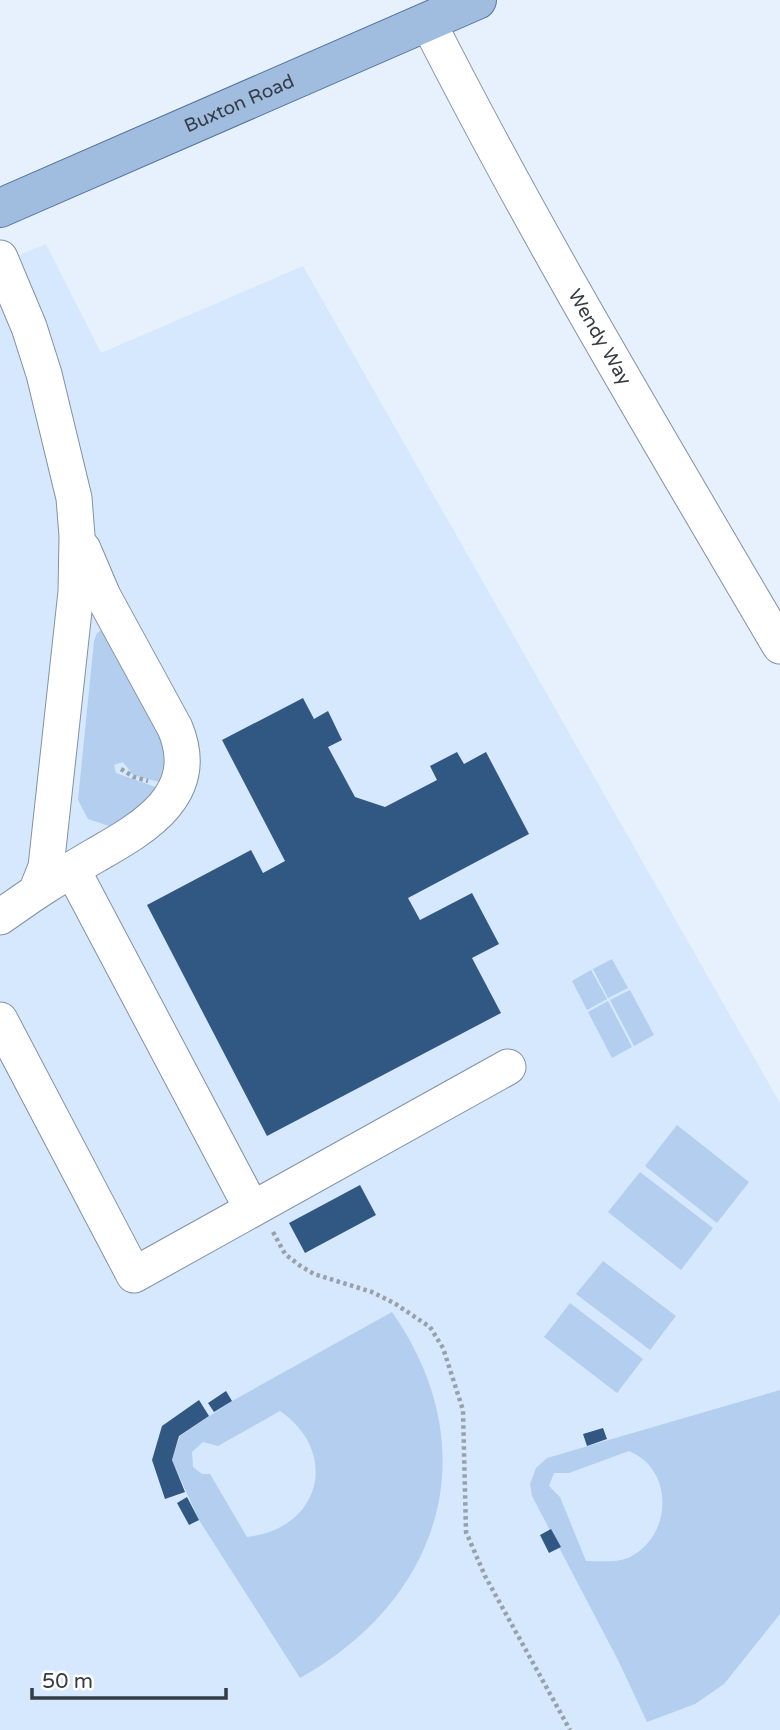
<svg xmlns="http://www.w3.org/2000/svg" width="780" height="1730" font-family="'Varela Round',sans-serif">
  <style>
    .built { fill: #d6e8fd }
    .green { fill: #b3ceef; fill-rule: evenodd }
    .building { fill: #315783 }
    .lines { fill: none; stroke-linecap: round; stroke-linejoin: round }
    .minor-casing { stroke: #8291a4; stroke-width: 37 }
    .major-casing { stroke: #51739c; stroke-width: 40 }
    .path { stroke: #98a1ab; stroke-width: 4.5; stroke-dasharray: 3.5 3.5; stroke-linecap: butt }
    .minor { stroke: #fff; stroke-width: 35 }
    .major { stroke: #a0bde0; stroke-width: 38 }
    .labels { text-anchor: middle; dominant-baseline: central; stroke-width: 7; stroke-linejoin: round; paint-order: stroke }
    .street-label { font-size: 19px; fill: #363c44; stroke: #fff }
  </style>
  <rect width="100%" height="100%" fill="#e6f1fd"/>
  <!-- built -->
  <path class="built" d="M46,244L101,353L303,266L780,1103V1730H0V263Z"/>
  <!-- green -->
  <path class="green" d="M102,630L107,632L167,746L163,783L133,775L123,762L114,765L116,773L161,789L157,796L112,827L88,819L78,800L94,641L97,633Z
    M612,959L628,988L608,998L593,969Z
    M591,970L607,999L587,1010L572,981Z
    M630,990L654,1035L634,1046L610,1000Z
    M608,1001L632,1047L612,1058L588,1012Z
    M677,1125L749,1182L717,1223L645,1166Z
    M640,1172L713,1228L681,1270L608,1212Z
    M603,1261L676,1316L650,1350L576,1294Z
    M570,1303L643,1359L617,1393L544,1337Z
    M392,1312C488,1449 442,1599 300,1678L199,1520L172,1460L180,1436L232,1401ZM280,1411C341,1453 320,1529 247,1537L210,1474H202L193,1467L192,1452L203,1442L218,1446Z
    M780,1390V1614L724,1684L695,1704L647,1722L618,1660L532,1496L530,1484L536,1468L547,1458ZM629,1451C675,1470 672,1536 630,1557C617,1563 601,1561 586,1561L560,1497L549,1486L554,1473H569Z"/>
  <!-- building -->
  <path class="building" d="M303,698L314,719L328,711L342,740L328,747L355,797L385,807L437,780L430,766L457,752L464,764L486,752L529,834L408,898L420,920L472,893L499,944L472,958L501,1013L267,1136L147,905L251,850L263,873L285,861L222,740Z
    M360,1185L376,1215L305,1253L289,1223Z
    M226,1391L232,1401L214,1412L208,1403Z
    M199,1400L209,1416L179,1436L172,1460L185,1492L165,1499L152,1460L162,1426Z
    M603,1428L607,1439L587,1446L583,1434Z
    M187,1497L199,1520L189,1525L177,1503Z
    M551,1529L561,1547L549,1553L540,1535Z"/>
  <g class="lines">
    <!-- minor casing -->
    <g class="minor-casing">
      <g id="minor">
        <path id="s1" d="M428,22C536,235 659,440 780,646"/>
        <path d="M0,258L29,327L44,374L74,498L77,536L76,592L46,867L36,892L0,917"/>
        <path d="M72,869L252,1209"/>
        <path d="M36,892C55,880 75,867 96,855C143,828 203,795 175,728L103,596L83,549"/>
        <path d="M0,1020L134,1275L508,1067"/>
      </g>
    </g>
    <!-- major casing -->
    <g class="major-casing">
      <g id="major">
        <path id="s2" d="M0,208L477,0"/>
      </g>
    </g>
    <!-- path -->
    <path class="path" d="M121,769L134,777L148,781
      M273,1232L285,1254L299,1265L314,1274L372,1292L394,1303L430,1327L443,1348L463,1410L466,1532L485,1576L570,1730"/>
    <!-- minor -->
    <use href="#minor" class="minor"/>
    <!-- major -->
    <use href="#major" class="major"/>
  </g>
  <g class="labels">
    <!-- street labels -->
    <g class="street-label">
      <text stroke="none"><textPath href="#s2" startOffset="261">Buxton Road</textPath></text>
      <text stroke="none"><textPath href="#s1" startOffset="359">Wendy Way</textPath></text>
    </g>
  </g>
  <!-- scale -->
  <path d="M32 1688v10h194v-10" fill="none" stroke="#363c44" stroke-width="3.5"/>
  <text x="42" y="1688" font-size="21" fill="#363c44" stroke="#ffffff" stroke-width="5" paint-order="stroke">50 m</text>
</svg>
